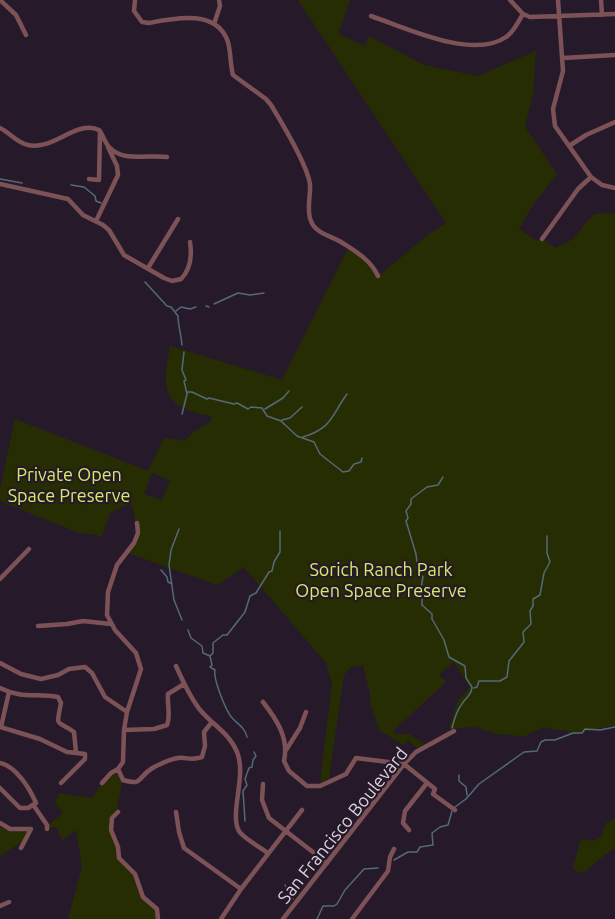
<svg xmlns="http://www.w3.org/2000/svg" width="615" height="919" font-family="Ubuntu,sans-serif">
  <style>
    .green { fill: #272d02; fill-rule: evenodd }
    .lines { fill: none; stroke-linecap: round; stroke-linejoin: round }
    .stream { stroke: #546979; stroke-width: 1.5 }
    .minor { stroke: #7d5257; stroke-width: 4.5 }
    .labels { text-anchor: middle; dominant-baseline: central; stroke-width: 4.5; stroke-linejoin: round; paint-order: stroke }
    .park-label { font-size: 18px; fill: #d5eb66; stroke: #261a2a }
    .street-label { font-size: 18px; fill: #dad2dc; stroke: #261a2a }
  </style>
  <rect width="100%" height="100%" fill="#261a2a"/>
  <!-- green -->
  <path class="green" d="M298,0H350L338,34L365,46L369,36L424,65L478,76L536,51L533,94L525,127L557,174L532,206L519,229L537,241L542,239L556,248L573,239L590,218L595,214L615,213V725L570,735L566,730H556L544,727L523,737C513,734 503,735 493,733C486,731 481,728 474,727C465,727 458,729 449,728L458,700L470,687L454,662L439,675L446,682L394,730L395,734H409L425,744L417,748L408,740L403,745L379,730L369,699L371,698L363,665L351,667L344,675L329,778L320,783L332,684L326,663L244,567L217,585L128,553C139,536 137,522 131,503L110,513L102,536L77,532L0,501V489L15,419L148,471L164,438L185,441L192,433L211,421V416C161,407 162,389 170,346L282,380L348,249L374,267L379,276L425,237L446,223ZM152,473L170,480L162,500L144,494Z
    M115,772L122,782L116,814L111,824L119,858L135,874L141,892L157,909L158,919H68L82,867L76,830L62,840L56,827L49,828L48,825L63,813L55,803L59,793L92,798L102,783Z
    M615,819V848C609,852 603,856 598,860C590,867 583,879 573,868L580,841L582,839L594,841L601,837L606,823Z
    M0,827L6,830L30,828L22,842L0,856Z"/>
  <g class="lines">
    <!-- stream -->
    <path class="stream" d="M0,179L22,183
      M71,185L84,187L95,196L96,201L101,203
      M145,282L167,306L171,307L178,316C178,325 181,334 182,345
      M214,304L238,293L250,295L264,293
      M206,306L209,307
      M176,311L181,307L190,309L196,307
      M187,392H192L207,399L209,398L234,404L237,403L248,409L251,407L262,408L267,416L281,421L297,436L314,442L320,454L343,472L349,471L354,464L361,462L362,458
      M265,409L283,398L289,391
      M182,414L187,394L184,381L186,380L182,370L184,352
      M282,420L290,418L302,407
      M303,437C333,428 332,414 347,394
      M443,477L438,485L427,487L411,499V504L406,511L408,518L406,521L416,554L418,572L423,577L421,588L426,596L422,599V605L432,614V619L444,640L449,657L465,666L466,678L472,687C472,695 466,697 462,704C457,710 454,720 452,728
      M179,529L171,550L169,565L174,600L182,620
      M161,570L167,577L168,582L172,584
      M188,630L191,638L202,646L203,653L210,656
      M474,688L477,687L479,681H500L507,677L509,661L524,642L523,632L531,624L530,611L533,606V599L540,595L544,573L550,562L547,553V536
      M247,737C245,728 239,725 233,719C226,712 213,679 215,670L210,667L212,665L210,656L213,653V643L223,635H227L245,612L250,596L256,593L269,572L272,571L274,562L280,552V531
      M459,775V781L466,787L467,795
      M455,807L466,799L479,784L524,752L537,751L541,742L545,740H555L573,733H582L585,729L600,730L615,727
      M245,821L243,791L247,785L245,779L249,768L252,767L253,760L256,756L254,752
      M394,860L408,852H417L420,847L433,845L432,833L440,827L448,825L452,811
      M285,885L293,899
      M317,919L323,906H334L337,904L345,890L364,869L378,868"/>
    <!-- minor -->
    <path class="minor" d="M0,0L16,15L26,35
      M135,0L134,11L142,22L149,23C175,18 217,9 228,42C231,53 230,64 233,75L266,99L271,105C282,123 307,164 310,184C311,195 306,210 311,221C315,233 331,236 341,242C355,251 371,260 378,276
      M510,0L523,14L530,17L615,14
      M558,0L563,71L553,109L555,126L591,177L602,185L615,188
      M601,0L602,15
      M371,16C406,28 473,60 506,37C514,32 518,22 523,14
      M214,24L220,6L219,0
      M563,58L615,55
      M0,128C9,132 17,143 28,145C53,151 77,119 99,130C103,135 105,143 109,147C124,163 147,154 167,157
      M569,146L586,135L615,122
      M89,179L99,180L100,131
      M0,184L68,199L83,215L103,225L109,230L124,255L164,278L172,281L181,279C191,269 192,255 190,242
      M96,221L118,175L117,166L108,147
      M542,239L578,189L591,177
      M148,268L178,219
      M0,579L29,549
      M38,626L67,624L83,621L111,624
      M0,663L21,674L41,679L58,675L69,669L85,667L92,673L105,697L127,712
      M176,666C183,681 190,698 201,711C213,725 230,734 237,752C247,775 229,814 239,831C242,837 261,848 268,853
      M0,688C22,699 36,693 58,697L61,703C56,729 56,719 74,732L76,752
      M263,702C277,720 289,738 284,761L289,771L307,786H320L346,774L356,758L404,764L435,789L433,794L455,810
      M0,727L40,739L67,752L85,754V759L61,783
      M1,727L9,692
      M124,730L154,729L167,725C171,715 167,705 168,694L184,684
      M286,750L300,728L306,712
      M0,763C16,766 30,789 36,803L28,808H20L0,788
      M118,769L123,780C143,786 137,778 151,769C157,765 171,759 178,758C188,757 190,761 202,757L205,746L204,732L212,722
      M102,783L111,773L118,769L123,762L124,730L127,712L141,669L136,653L115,630L107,615L108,592L117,565L134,543L138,533L137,523
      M263,784L262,800L269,818L327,863
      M34,806L47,825V829
      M118,812L112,818L111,830L118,847L119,858L135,874L143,897L157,909L158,919
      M176,812L179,832L184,848L241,889
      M0,823L10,829H31L21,848
      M409,830L403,823L405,811L427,783
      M0,906L9,902
      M221,919L241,889L302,810
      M283,919L404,764L416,752L454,731
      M352,919L388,871L390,857L394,849"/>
  </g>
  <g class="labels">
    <!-- park labels -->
    <g class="park-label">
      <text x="69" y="474">Private Open<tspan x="69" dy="21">Space Preserve</tspan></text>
      <text x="381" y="569">Sorich Ranch Park<tspan x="381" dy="21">Open Space Preserve</tspan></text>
    </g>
    <!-- street labels -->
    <g class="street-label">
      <text transform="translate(342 825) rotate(-51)">San Francisco Boulevard</text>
    </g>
  </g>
</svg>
